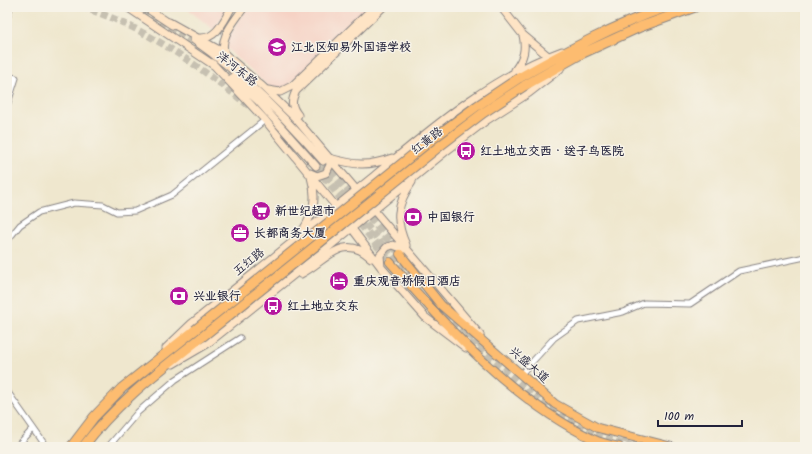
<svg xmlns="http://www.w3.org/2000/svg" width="812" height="454" font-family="Kalam,'LXGW WenKai TC',sans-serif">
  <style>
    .built { fill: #f6d2c4 }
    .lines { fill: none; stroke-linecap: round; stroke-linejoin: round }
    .secondary-tunnel { stroke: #c6c0b1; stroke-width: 7; stroke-dasharray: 7 3.5; stroke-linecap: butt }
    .primary-tunnel { stroke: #c6c0b1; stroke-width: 8; stroke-dasharray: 8 4; stroke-linecap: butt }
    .street-casing { stroke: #888484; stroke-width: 7 }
    .secondary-casing { stroke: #888484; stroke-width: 9 }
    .primary-casing { stroke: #888484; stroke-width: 10 }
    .highway-casing { stroke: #888484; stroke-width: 11 }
    .street { stroke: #fff; stroke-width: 5 }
    .secondary { stroke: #fee4c5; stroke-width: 7 }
    .primary { stroke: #fdbc6f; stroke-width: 8 }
    .highway { stroke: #fdbc6f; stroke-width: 9 }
    .highway-bridge-casing { stroke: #888484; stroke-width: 11; stroke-linecap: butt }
    .highway-bridge { stroke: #fdbc6f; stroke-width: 9 }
    .labels { text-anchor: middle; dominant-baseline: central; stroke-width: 3; stroke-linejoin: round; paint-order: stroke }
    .poi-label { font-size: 12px; font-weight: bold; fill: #22223b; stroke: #f7f3e8; text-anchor: start }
    .street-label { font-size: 12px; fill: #22223b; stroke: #f7f3e8 }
  </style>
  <rect width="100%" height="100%" fill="#f7f3e8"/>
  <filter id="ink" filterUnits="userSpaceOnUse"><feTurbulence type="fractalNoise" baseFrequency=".025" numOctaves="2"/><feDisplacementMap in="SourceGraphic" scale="8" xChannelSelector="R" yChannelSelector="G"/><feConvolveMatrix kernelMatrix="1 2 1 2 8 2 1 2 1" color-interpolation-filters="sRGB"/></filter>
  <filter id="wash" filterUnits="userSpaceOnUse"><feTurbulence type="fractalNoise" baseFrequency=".012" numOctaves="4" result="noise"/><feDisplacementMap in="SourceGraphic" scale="16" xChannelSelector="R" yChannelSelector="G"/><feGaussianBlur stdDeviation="0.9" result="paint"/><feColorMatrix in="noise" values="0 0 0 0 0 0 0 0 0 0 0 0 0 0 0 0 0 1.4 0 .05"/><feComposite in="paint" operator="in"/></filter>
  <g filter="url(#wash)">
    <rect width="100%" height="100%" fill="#efe7ce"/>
    <!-- built -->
    <path class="built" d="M185,7H229L214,30Z
      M247,7H369L289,85L280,90L269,87L227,49V39Z"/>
  </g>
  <g filter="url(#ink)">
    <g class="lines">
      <!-- secondary-tunnel -->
      <path class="secondary-tunnel" d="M81,7C143,25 199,66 249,106
        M132,7L182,37L239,80
        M264,103L305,146
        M271,124L292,142
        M313,160L349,203
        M359,216L417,287
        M445,314L481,345
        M462,335L550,410L595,436L635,447
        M623,439L654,447"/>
      <!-- primary-tunnel -->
      <path class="primary-tunnel" d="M323,161L400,254
        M316,166L390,262"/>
      <!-- street casing -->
      <g class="street-casing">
        <path id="street" d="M7,19L10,7
          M7,76L16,78L7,106
          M7,241L20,225L39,212L74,203L103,205L117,212L135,211L172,195L265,120
          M521,374L554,338L578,321L623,312L644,303L690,304L739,271L805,257
          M7,391L43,442L44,447
          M16,447L33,429
          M108,447L138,412L175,380L240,338"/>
      </g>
      <!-- secondary casing -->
      <g class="secondary-casing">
        <path id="secondary" d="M127,7L215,66
          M145,7L172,25
          M501,7L523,35
          M169,22L221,51L263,87L296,119L480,335
          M200,38C217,39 224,20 232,7
          M194,40C243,74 284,116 323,161
          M225,54C218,38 235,21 244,7
          M212,63L265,120L338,209
          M515,70C524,58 526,49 523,35L548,56
          M232,78L258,101L316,166
          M268,90L280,92L292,86L374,7
          M298,115C291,106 291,101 296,91L383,7
          M310,173L317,176L326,173L330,165L329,158C355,165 367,167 392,158
          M350,226L381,267L425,317L466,348
          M303,230C314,213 317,197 311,177
          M406,245C395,220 396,205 412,182
          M381,267L380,255L387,247L393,245L404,249
          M301,274C326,261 343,232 371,258
          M166,348L191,324C252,275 313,225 374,176C432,128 490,77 562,51
          M173,364L207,344L325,250L445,152L487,120L529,93L560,69"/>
      </g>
      <!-- primary casing -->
      <g class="primary-casing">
        <path id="primary" d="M400,254L441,305L555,404L598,428L672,447
          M390,262C447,328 513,401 593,439C601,443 610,445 619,447"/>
      </g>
      <!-- highway casing -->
      <g class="highway-casing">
        <path id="highway" d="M519,78C567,51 614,25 667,7
          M524,86L581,54L640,27L695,7
          M71,447L94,417L122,388L195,330
          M83,447C116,403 159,371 202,337"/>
      </g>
      <!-- street -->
      <use href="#street" class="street"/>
      <!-- secondary -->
      <use href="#secondary" class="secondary"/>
      <!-- primary -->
      <use href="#primary" class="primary"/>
      <!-- highway -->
      <use href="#highway" class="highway"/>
      <!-- highway-bridge casing -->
      <g class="highway-bridge-casing">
        <path id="highway-bridge" d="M195,330L435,137L477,106L519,78
          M202,337L441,145L483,113L524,86"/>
      </g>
      <!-- highway-bridge -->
      <use href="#highway-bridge" class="highway-bridge"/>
    </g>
  </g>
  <!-- icons -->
  <defs>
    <g id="school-disc" transform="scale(1)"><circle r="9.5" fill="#b5179e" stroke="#f7f3e8"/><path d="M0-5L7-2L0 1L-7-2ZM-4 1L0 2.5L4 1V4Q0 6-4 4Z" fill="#fff"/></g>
    <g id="bus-disc" transform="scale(1)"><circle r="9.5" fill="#b5179e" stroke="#f7f3e8"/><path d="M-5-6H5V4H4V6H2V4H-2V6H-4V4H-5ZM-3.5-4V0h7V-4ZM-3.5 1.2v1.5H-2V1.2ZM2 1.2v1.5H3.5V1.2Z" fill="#fff"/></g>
    <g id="supermarket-disc" transform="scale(1)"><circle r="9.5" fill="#b5179e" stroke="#f7f3e8"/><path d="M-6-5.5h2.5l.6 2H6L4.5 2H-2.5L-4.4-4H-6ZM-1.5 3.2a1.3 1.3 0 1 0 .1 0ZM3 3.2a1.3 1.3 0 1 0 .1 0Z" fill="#fff"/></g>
    <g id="bank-disc" transform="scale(1)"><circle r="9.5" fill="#b5179e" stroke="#f7f3e8"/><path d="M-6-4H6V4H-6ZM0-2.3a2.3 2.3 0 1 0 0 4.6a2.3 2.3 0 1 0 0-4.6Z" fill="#fff"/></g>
    <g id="office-disc" transform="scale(1)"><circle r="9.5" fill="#b5179e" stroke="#f7f3e8"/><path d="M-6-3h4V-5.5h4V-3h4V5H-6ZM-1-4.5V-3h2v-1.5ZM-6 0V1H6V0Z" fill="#fff"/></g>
    <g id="hotel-disc" transform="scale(1)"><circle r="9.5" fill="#b5179e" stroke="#f7f3e8"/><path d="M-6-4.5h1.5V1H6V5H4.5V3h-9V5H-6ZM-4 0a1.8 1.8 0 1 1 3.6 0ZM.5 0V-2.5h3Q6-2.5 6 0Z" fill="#fff"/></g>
  </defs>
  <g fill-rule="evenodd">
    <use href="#school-disc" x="277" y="47"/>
    <use href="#bus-disc" x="466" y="151"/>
    <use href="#supermarket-disc" x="261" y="211"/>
    <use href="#bank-disc" x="413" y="217"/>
    <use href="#office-disc" x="240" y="233"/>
    <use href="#hotel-disc" x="339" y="281"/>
    <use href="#bank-disc" x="179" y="296"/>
    <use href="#bus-disc" x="273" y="306"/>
  </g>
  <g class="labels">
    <!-- poi labels -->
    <g class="poi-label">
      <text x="291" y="47">江北区知易外国语学校</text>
      <text x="480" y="151">红土地立交西‧送子鸟医院</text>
      <text x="275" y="211">新世纪超市</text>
      <text x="427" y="217">中国银行</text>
      <text x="254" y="233">长都商务大厦</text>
      <text x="353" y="281">重庆观音桥假日酒店</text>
      <text x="193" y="296">兴业银行</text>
      <text x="287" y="306">红土地立交东</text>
    </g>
    <!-- street labels -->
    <g class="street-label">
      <text transform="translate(237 69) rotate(38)">洋河东路</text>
      <text transform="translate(427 141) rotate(-38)">红黄路</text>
      <text transform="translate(249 262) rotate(-39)">五红路</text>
      <text transform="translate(529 365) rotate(41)">兴盛大道</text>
    </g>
  </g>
  <!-- margin -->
  <rect width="812" height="454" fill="none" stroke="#f7f3e8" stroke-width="24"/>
  <!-- scale -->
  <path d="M658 420v6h84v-6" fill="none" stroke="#22223b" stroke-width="2"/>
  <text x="664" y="420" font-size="12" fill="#22223b" stroke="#f7f3e8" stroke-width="3" paint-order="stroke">100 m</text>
</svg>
